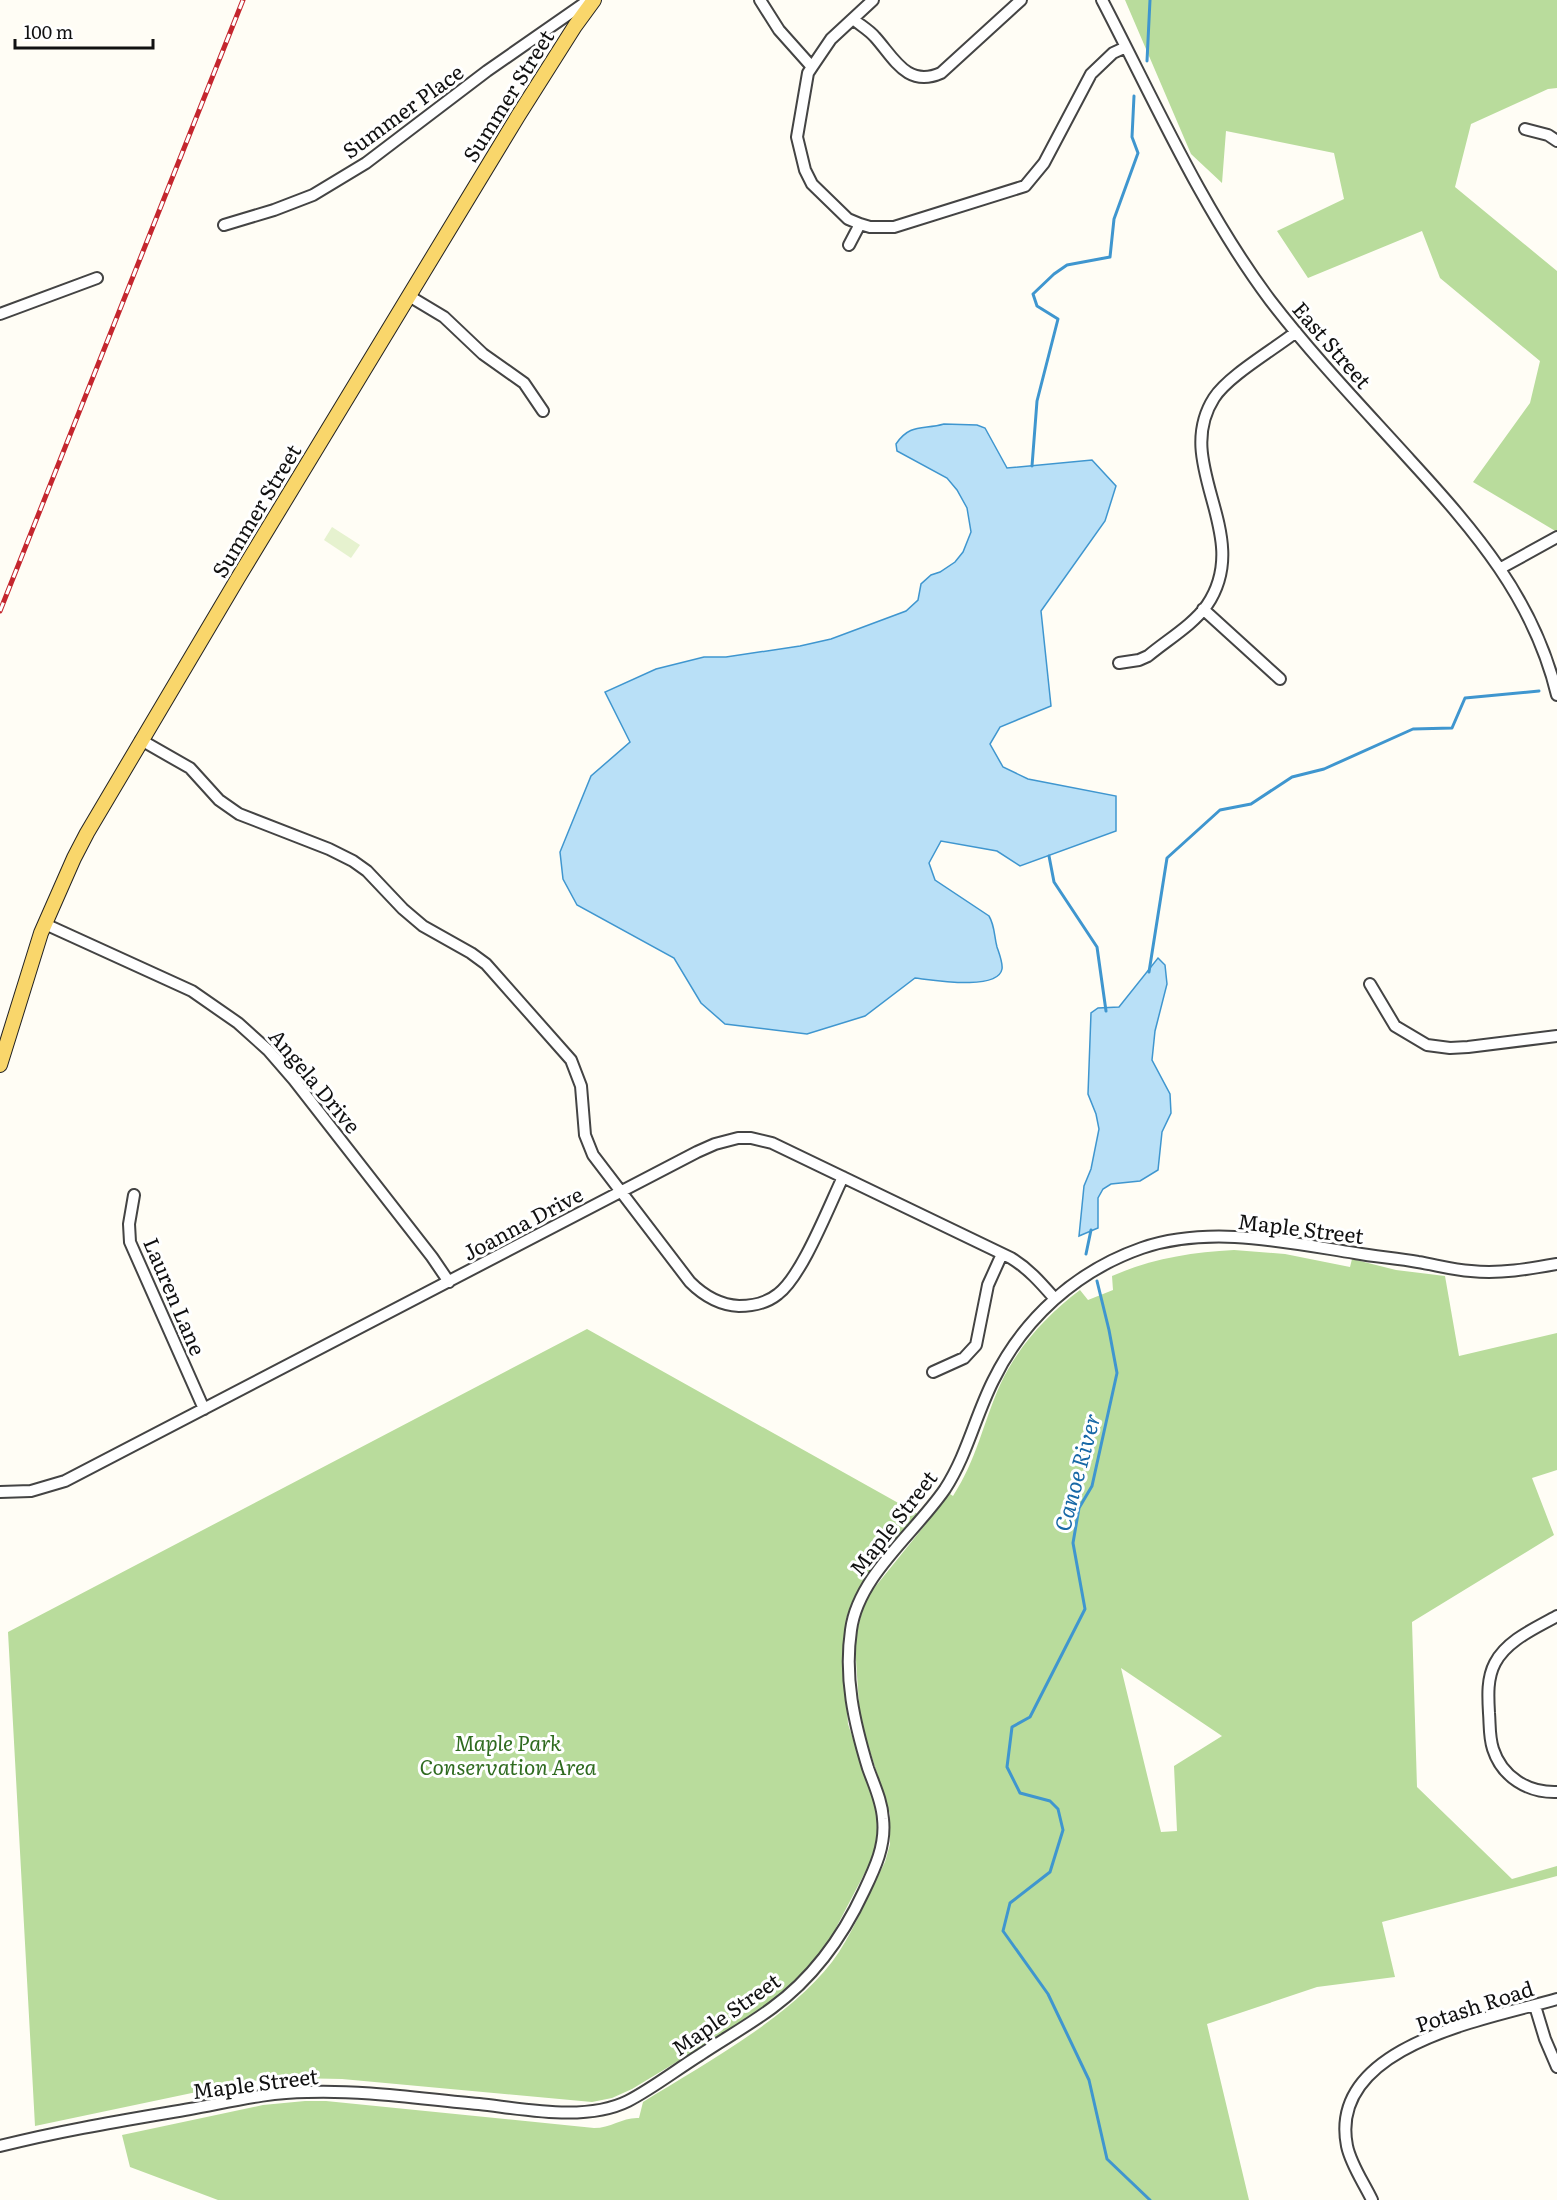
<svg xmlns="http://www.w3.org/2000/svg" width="1557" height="2200" font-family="Literata,serif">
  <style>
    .forest { fill: #b9dc9c; fill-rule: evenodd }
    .pitch { fill: #e6f2cf }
    .water { fill: #b9e0f7; stroke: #3f96cf; stroke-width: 1.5 }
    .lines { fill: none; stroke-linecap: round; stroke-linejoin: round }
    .stream { stroke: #3f96cf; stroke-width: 3 }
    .minor-casing { stroke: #444; stroke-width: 14 }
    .major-casing { stroke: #222; stroke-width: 16 }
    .minor { stroke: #fff; stroke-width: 10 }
    .major { stroke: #f9d66b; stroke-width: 14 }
    .rail-casing { stroke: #c4262e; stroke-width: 5 }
    .rail { stroke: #fff; stroke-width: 3; stroke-dasharray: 9; stroke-linecap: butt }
    .labels { text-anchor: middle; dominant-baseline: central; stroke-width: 6; stroke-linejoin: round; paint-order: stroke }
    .street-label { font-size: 21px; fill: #111; stroke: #fff }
    .park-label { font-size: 21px; font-style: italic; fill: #2f6b1f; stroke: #fff }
    .water-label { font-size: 22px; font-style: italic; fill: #1768a6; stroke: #fff }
  </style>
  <rect width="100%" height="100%" fill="#fffdf5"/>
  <!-- forest -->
  <path class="forest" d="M1125,0H1557V88L1548,89L1471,124L1455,187L1557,271V532L1473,482L1530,403L1540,361L1440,278L1422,231L1308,278L1277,231L1344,199L1334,153L1226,131L1222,183L1191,154Z
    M1234,1250L1285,1254L1350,1267L1352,1259L1396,1270L1445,1276L1459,1356L1557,1333V1470L1532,1478L1554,1535L1412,1622L1417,1787L1512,1879L1557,1866V1876L1382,1922L1395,1977L1317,1987L1207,2024L1249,2200H218L130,2167L122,2135L263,2105L305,2101H326L594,2128C611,2128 623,2117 639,2118L643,2102C704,2064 799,2013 839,1952C857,1924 870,1891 885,1862L890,1844V1814L860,1720L855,1645L856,1634L864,1605L871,1592L950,1494L953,1496C977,1459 983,1423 1000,1385C1018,1346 1047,1315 1080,1290L1088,1300L1113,1290L1112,1276C1151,1259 1191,1252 1234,1250ZM1121,1668L1222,1736L1174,1766L1177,1831L1161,1832Z
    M587,1329L918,1514L862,1583L852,1602L846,1619L843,1644L848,1724L876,1807L878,1833L872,1859L826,1947L783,1993L723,2034L632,2089L612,2098L592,2102L342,2079L292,2078L249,2081L35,2126L8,1632Z"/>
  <!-- pitch -->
  <path class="pitch" d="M332,527L360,545L351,558L324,540Z"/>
  <!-- water -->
  <path class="water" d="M944,424L977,425L985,428L1007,468L1092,460L1116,486L1105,521L1041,611L1051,706L1000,727L990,744L1003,767L1028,779L1116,796V831L1020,866L997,851L941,841L929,863L935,880L989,916C995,926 994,936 997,947C999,953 1003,963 1002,969C998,991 933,980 915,978L865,1016L807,1034L725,1024L701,1003L674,958L577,905L563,879L560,852L591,776L630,742L605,692L656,669L704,657H726L800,646L831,639L906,611L918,600L921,584L931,575L940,572L955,562L963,552L971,532L967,508L957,490L947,478L897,451L896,444C910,423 923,430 944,424Z
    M1158,958L1165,965L1167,984L1155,1031L1152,1060L1170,1094L1171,1113L1162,1132L1158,1170L1140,1181L1111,1184L1103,1189L1098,1198V1228L1079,1236L1084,1186L1091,1169L1099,1129L1096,1114L1088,1094L1091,1013L1098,1008L1119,1007Z"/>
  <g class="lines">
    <!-- stream -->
    <path class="stream" d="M1147,61L1150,0
      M1032,466L1037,401L1058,319L1037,306L1033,294L1054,274L1067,265L1110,257L1114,219L1138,153L1132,137L1134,96
      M1049,856L1054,882L1097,947L1106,1011
      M1149,972L1167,858L1220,810L1251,804L1292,777L1324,769L1413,729L1452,728L1465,698L1539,691
      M1086,1254L1091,1230
      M1097,1281L1109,1330L1117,1373L1092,1486L1079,1508L1073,1543L1085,1609L1030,1717L1012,1727L1007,1767L1020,1793L1050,1801L1058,1809L1063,1830L1050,1872L1010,1903L1003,1931L1048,1994L1089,2080L1107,2159L1150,2200"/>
    <!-- minor casing -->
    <g class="minor-casing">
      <path id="minor" d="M760,0L779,30L812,67L808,73L797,137L805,170L812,184L848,219L860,224
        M1102,0C1154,100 1202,209 1270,300C1313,356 1363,408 1410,460C1475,531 1534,599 1557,695
        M853,19C860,25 869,30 875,37C894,58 907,88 941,73L1021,0
        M812,67L831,39L873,0
        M1525,129L1548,135L1557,141
        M224,225L274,210L313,195L366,163L487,71L589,0
        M849,245L860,224L870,227H894L1025,186L1044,163L1091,74L1113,53L1126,47
        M409,296L444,317L483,354L524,383L543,411
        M0,314L97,278
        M1501,568L1557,537
        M1203,609L1280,679
        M1119,663L1139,660L1148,656C1167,640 1193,625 1207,605C1255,534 1171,465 1214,398C1228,376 1273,350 1296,332
        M141,740L190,768L219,800L239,814L329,849L353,861L367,871L403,909L423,926L471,953L486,964L571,1060L581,1086L585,1135L593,1155L690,1282C704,1296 719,1305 739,1306C753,1306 767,1303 778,1294C802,1276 829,1206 843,1177
        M45,924L192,991L238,1023L268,1050L294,1080L432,1257L449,1282
        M1370,984L1395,1026L1427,1045L1450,1048L1468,1047L1557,1036
        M134,1195L129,1224L130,1242L204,1409
        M933,1372L964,1358L976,1345L988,1285L1002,1254
        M0,1492L31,1491L65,1481L697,1152L715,1144L738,1138H751L772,1143L1011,1258C1029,1269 1041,1283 1055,1299
        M1557,1616C1536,1628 1507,1640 1495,1663C1487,1678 1488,1696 1489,1713C1490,1725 1489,1737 1493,1749C1502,1777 1528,1793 1557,1792
        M1535,2006L1545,2039L1557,2067
        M0,2146C63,2130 126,2120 190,2109C229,2102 268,2092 307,2092C364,2090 422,2099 479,2104C524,2109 586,2122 628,2101C653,2088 676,2070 700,2055C724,2039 749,2025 772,2008C813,1978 843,1936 864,1891C875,1868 886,1845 883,1819C882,1801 874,1785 868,1768C854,1722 844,1678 851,1630C858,1576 915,1533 945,1489C967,1455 975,1417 993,1381C1023,1319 1076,1271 1142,1248C1210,1225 1285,1242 1355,1253C1376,1257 1397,1258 1418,1262C1436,1265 1454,1270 1471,1271C1500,1274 1529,1269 1557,1264
        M1372,2200C1364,2183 1351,2165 1347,2146C1327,2045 1488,2019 1557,1999"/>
    </g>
    <!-- major casing -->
    <g class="major-casing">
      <path id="major" d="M0,1065L41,933L74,858L87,833L238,578L518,116L575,26L594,0"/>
    </g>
    <!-- minor -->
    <use href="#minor" class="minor"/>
    <!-- major -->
    <use href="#major" class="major"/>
    <!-- rail casing -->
    <g class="rail-casing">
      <path id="rail" d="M0,611L243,0"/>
    </g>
    <!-- rail -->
    <use href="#rail" class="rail"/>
  </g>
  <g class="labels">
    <!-- street labels -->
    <g class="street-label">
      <text transform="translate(507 95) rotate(-58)">Summer Street</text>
      <text transform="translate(402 110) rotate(-36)">Summer Place</text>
      <text transform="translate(1333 344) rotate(49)">East Street</text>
      <text transform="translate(255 510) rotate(-59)">Summer Street</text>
      <text transform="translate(316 1080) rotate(50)">Angela Drive</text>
      <text transform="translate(522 1222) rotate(-28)">Joanna Drive</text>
      <text transform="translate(1301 1227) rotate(7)">Maple Street</text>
      <text transform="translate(176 1296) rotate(67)">Lauren Lane</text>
      <text transform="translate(892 1522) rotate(-52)">Maple Street</text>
      <text transform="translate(1474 2005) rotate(-18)">Potash Road</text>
      <text transform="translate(725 2013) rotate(-35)">Maple Street</text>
      <text transform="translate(255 2082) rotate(-7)">Maple Street</text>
    </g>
    <!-- park labels -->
    <g class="park-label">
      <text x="508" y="1741">Maple Park<tspan x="508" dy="24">Conservation Area</tspan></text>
    </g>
    <!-- water labels -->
    <g class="water-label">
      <text transform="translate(1076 1472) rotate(-75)">Canoe River</text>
    </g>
  </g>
  <!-- scale -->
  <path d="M15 39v9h138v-9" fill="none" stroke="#111111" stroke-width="3"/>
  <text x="24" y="39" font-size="18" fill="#111111" stroke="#ffffff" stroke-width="4.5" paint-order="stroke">100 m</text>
</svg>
